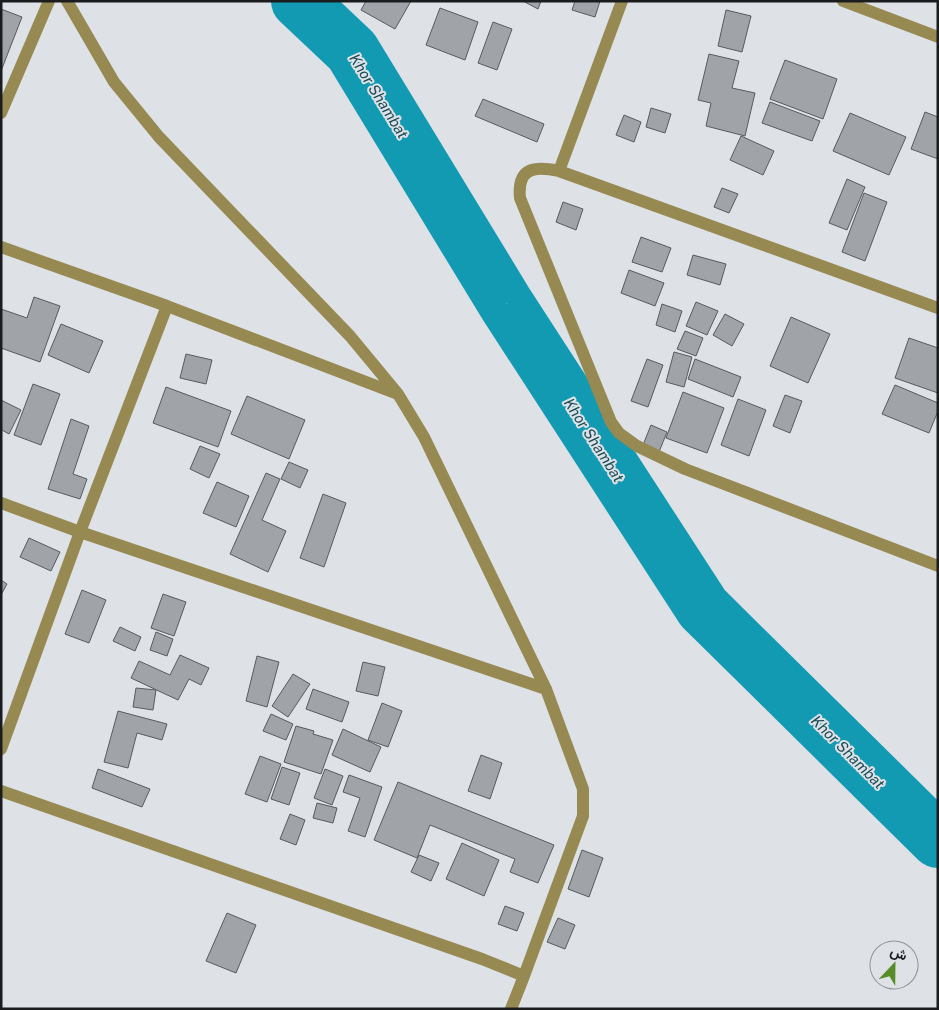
<svg xmlns="http://www.w3.org/2000/svg" width="939" height="1010" font-family="'Public Sans',Vazirmatn,sans-serif">
  <style>
    .lines { fill: none; stroke-linecap: round; stroke-linejoin: round }
    .river { stroke: #139ab3; stroke-width: 56 }
    .building { fill: #a0a3a7; stroke: #585b5e }
    .minor { stroke: #978952; stroke-width: 12 }
    .labels { text-anchor: middle; dominant-baseline: central; stroke-width: 4; stroke-linejoin: round; paint-order: stroke }
    .water-label { font-size: 15px; font-style: italic; fill: #1a4c57; stroke: #dee1e6 }
  </style>
  <rect width="100%" height="100%" fill="#dee1e6"/>
  <g class="lines">
    <!-- river -->
    <path class="river" d="M299,1L352,51L506,304L703,608L938,840"/>
  </g>
  <!-- building -->
  <path class="building" d="M366,1H411L395,29L361,10Z
    M523,1H541L538,9Z
    M575,1H600L595,17L572,10Z
    M440,8L478,22L465,60L426,45Z
    M1,9L22,17L1,71Z
    M726,10L751,16L742,52L718,46Z
    M493,22L512,29L497,70L478,63Z
    M709,54L739,61L732,88L755,93L745,136L706,126L711,103L698,100Z
    M785,60L837,79L823,119L770,99Z
    M483,99L544,124L537,142L475,116Z
    M770,102L820,121L812,141L762,123Z
    M651,108L671,114L665,133L646,127Z
    M925,112L938,117V159L911,149Z
    M850,113L906,137L889,175L833,151Z
    M624,115L641,122L634,142L616,135Z
    M741,136L774,151L763,175L730,160Z
    M847,179L865,187L847,230L829,223Z
    M722,188L738,194L729,213L714,207Z
    M864,193L887,202L865,261L842,252Z
    M563,202L583,209L576,230L556,222Z
    M641,237L671,248L662,272L632,262Z
    M693,255L726,264L720,285L687,275Z
    M629,270L664,283L655,306L621,293Z
    M34,297L60,306L40,362L1,348V309L27,318Z
    M696,302L718,311L707,335L686,326Z
    M662,304L682,311L675,332L656,325Z
    M725,314L744,324L732,346L713,335Z
    M791,317L830,334L808,383L770,366Z
    M61,324L103,341L89,373L48,355Z
    M685,331L703,338L696,356L677,349Z
    M909,338L938,348V393L895,378Z
    M674,352L692,357L684,387L666,382Z
    M186,354L212,360L206,384L180,378Z
    M647,359L663,365L648,407L631,401Z
    M695,359L741,377L733,397L688,379Z
    M33,384L60,394L41,445L14,435Z
    M895,385L938,403V411L929,433L882,414Z
    M166,387L231,411L218,447L153,423Z
    M683,392L724,408L707,453L666,438Z
    M785,395L802,401L790,433L773,426Z
    M247,396L305,420L289,459L231,434Z
    M738,399L766,410L749,456L721,445Z
    M1,400L21,410L9,434L2,430L1,431Z
    M71,419L89,426L73,474L87,479L80,499L48,489Z
    M651,425L667,432L659,452L643,445Z
    M200,446L220,454L209,478L190,469Z
    M289,462L308,470L300,488L281,479Z
    M266,473L280,479L262,520L286,531L268,572L230,554Z
    M217,482L249,496L236,527L203,513Z
    M323,494L346,503L324,567L300,558Z
    M29,538L60,552L51,571L20,557Z
    M1,580L7,584L1,595Z
    M82,590L106,600L89,643L65,634Z
    M163,594L186,602L174,636L151,628Z
    M120,627L141,637L135,651L113,641Z
    M156,632L173,639L167,656L150,650Z
    M180,655L209,668L201,685L189,679L178,700L131,678L139,661L170,675Z
    M257,656L279,662L267,707L246,701Z
    M363,662L385,667L378,696L356,691Z
    M293,674L310,684L288,717L272,706Z
    M136,688L156,690L153,710L133,707Z
    M313,689L349,702L342,722L306,709Z
    M382,703L402,711L388,747L368,740Z
    M118,711L167,724L162,740L137,733L128,768L104,762Z
    M271,714L293,724L286,740L263,731Z
    M296,726L314,731L313,734L333,740L321,774L284,762Z
    M343,729L381,747L370,772L332,755Z
    M481,755L502,763L490,799L468,791Z
    M260,756L281,764L267,802L245,794Z
    M282,767L300,773L289,805L271,799Z
    M98,769L150,789L142,807L92,788Z
    M325,769L343,776L332,805L314,798Z
    M349,775L382,787L365,837L348,831L360,798L343,792Z
    M398,782L554,845L538,883L510,872L515,859L430,825L417,858L374,840Z
    M317,803L337,808L333,823L313,818Z
    M290,814L305,820L296,845L280,839Z
    M462,843L499,860L484,896L446,879Z
    M582,850L603,858L589,897L568,889Z
    M419,855L439,863L431,881L411,872Z
    M505,906L524,913L517,931L498,924Z
    M227,913L256,925L236,973L206,961Z
    M558,918L575,925L565,949L547,942Z"/>
  <g class="lines">
    <!-- minor -->
    <path class="minor" d="M622,1L559,171L938,308
      M843,1L938,37
      M1,113L49,1
      M559,171C535,166 517,167 520,198L611,422L619,433L637,446L685,469L938,566
      M1,247L167,306L395,393
      M1,503L80,532L546,689
      M1,749L80,532L167,306
      M1,791L482,959L524,976L583,816V789L546,689L424,437L398,394L350,336L159,137L114,82L67,1
      M511,1009L524,976"/>
  </g>
  <g class="labels">
    <!-- water labels -->
    <g class="water-label">
      <text transform="translate(379 96) rotate(58)">Khor Shambat</text>
      <text transform="translate(594 440) rotate(57)">Khor Shambat</text>
      <text transform="translate(848 752) rotate(45)">Khor Shambat</text>
    </g>
  </g>
  <!-- border -->
  <rect width="939" height="1010" fill="none" stroke="#1b1c1e" stroke-width="5"/>
  <!-- north arrow -->
  <g transform="translate(894 965) rotate(22)"><circle r="24" fill="#dee1e6" stroke="#909296"/>
  <path d="M0-4L9 19L0 12L-9 19Z" fill="#568d29"/>
  <text y="-8" font-size="14" font-weight="bold" text-anchor="middle" fill="#1b1c1e">ش</text>
  </g>
</svg>
